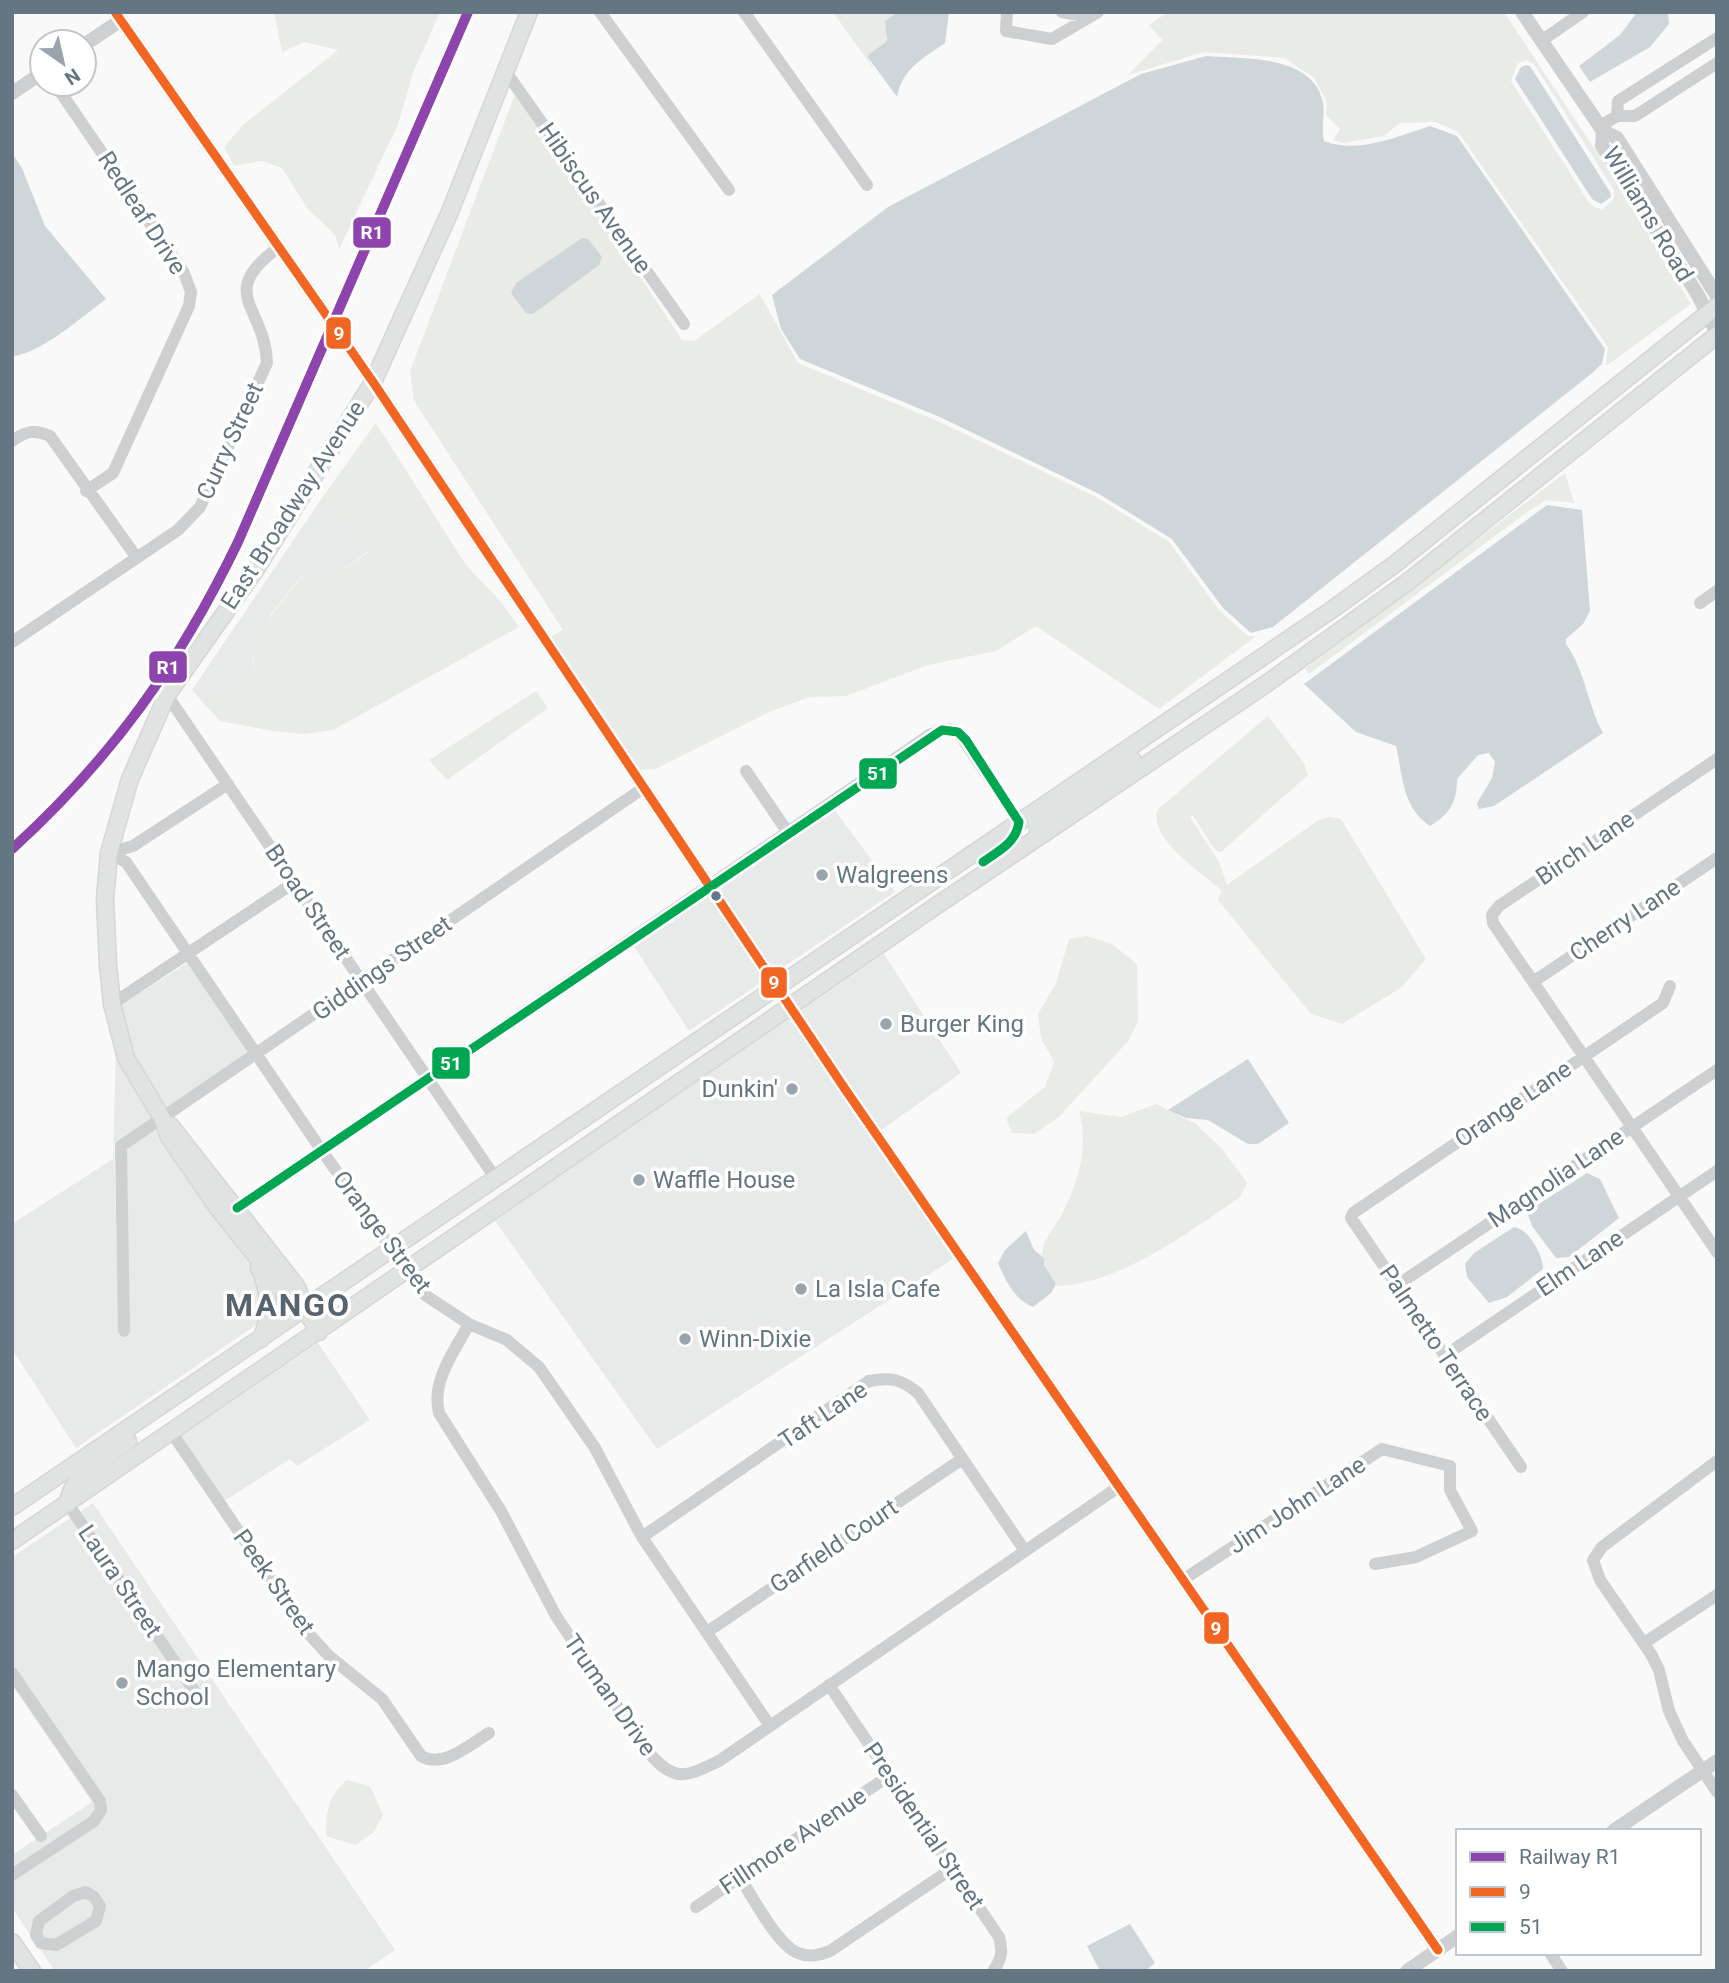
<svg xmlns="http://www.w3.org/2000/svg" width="1729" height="1983" font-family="Roboto,sans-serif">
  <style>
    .built { fill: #e8e9e9 }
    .green { fill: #e8ebe6; fill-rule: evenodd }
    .water { fill: #ced6d9 }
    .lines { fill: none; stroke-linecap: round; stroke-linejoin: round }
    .secondary-casing { stroke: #d5d6d7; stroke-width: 19 }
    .minor { stroke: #cecfd0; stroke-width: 12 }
    .tertiary { stroke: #cecfd0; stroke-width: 14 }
    .secondary { stroke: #e1e2e2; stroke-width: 16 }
    .rail-casing { stroke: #c3c5c6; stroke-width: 5 }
    .rail { stroke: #fff; stroke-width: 2.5; stroke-dasharray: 8; stroke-linecap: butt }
    .bus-1-casing { stroke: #fff; stroke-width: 14 }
    .bus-2-casing { stroke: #fff; stroke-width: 14 }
    .bus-1 { stroke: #f26522; stroke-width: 9 }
    .bus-2 { stroke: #00a651; stroke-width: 9 }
    .rail-1-casing { stroke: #fff; stroke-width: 16 }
    .rail-1 { stroke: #8e44ad; stroke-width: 10 }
    .poi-dot { fill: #99a4ac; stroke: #fff; stroke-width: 2.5 }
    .bus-dot { fill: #657683; stroke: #fff; stroke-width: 2.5 }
    .labels { text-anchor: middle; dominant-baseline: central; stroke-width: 7; stroke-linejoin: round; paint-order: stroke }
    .street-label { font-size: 24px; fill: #657683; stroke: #fff }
    .poi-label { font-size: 24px; fill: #657683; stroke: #fff; text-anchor: start }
    .district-label { font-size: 32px; font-weight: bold; letter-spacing: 2px; fill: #57646e; stroke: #fff }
    .line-badge { stroke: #fff; stroke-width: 2.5 }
    .badge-label { font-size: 19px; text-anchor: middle; font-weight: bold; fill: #fff }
  </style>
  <rect width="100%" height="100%" fill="#f9f9f9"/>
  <!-- built -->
  <path class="built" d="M324,495L369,551L326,579L304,573L270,615L252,659L254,669L207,707L192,690Z
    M834,809L895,892L773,974L715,889Z
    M707,895L765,980L689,1031L633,945Z
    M884,954L961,1073L880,1131L799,1012Z
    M187,963L251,1053L163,1111L130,1056L118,1007Z
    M790,1017L953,1259L657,1449L495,1221Z
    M116,1045L155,1116L114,1144L119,1336L129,1337L127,1149L160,1126L246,1252L261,1284L262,1321L76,1448L12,1349V1224L113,1159Z
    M318,1343L370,1420L297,1466L290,1459L224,1501L180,1437Z
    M93,1503L395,1950L364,1971H55L12,1908V1855L92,1802L12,1685V1557Z"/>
  <!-- green -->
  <path class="green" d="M274,12H440L413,73L397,127L339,249L335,235L307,208L282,168L262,161L234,166L224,147L244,124L338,50L304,42L282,52Z
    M833,12H898L885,21L887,41L867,56L875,71Z
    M1168,12H1504L1623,192L1691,304L1606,366L1608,347L1458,132L1435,122L1400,123L1384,136L1343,143L1333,140L1340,129L1326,115L1327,103L1315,79L1285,58L1204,52L1128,75L1162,40L1149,25ZM1526,60L1534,64L1614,190V199L1603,209L1595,208L1588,201L1511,81L1517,64Z
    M515,94L592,203L682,340L694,341L760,294L798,363L940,422L1098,498L1169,542L1220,611L1248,636H1256L1159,709L1036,626L996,651L928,665L846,696L810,697L769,712L655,769L639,770L548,638L563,630L414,401L410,371Z
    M376,423L466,565L502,603L519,627L333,730L304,734L273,731L220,721L207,707L254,669C247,633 286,600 304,573L326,579L369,552L324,495Z
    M1565,473L1574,503L1546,500L1530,510L1309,674L1305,669Z
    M536,691L548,708L447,780L429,760Z
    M1268,716L1304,763L1308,775L1221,852L1215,850L1192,814L1190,817L1219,862L1227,885L1317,821L1329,817L1341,819L1426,959L1402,987L1342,1024L1311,1014L1218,900L1222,891C1203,873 1150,841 1157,810Z
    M1086,936L1112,944L1137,964L1138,1021L1129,1040L1059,1117L1034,1134L1012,1133L1006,1118L1045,1087L1054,1062L1041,1038L1038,1014L1056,983L1069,939Z
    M1156,1104L1196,1124L1223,1150L1247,1183L1240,1197C1189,1232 1120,1284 1057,1286C1050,1274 1040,1262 1043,1247C1046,1236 1057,1224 1062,1214C1079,1180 1089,1148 1079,1111L1121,1117Z
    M347,1780L370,1786L383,1815L374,1832L355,1845L326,1836C326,1811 328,1796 347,1780Z"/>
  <!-- water -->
  <path class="water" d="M898,12H949L945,43C922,59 903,68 897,97L867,56L887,41L885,21Z
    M1637,12H1668L1669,24L1650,47L1590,82L1579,66L1620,35Z
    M1206,56C1243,59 1314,54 1323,103C1325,115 1321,128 1324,141C1358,154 1396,137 1430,126L1457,136L1605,349L1602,364L1591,374L1273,627L1251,633L1223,608L1172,539L1099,494L942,418L800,359L781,329L772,295L888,207L1141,74Z
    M1526,65L1530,66L1610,192L1611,197L1601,204L1592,199L1515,79L1521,67Z
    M12,153L22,168L45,226L106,299C83,316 39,355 12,356Z
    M582,238L588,239L602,257L599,265L533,314L526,313L511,293L516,283Z
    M1547,505L1582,510L1590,611L1583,624L1566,639V644C1586,672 1587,704 1603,733L1494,806L1479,809L1477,803L1492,778L1495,762L1489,753L1478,755L1457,779C1457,802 1450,814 1430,826C1402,807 1403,777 1396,746L1356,732L1304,684Z
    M1248,1059L1289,1123L1258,1144H1248L1208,1120L1186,1118L1168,1110Z
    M1587,1173L1600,1179L1619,1218L1569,1257L1556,1258L1532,1226L1528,1215L1531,1209Z
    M1514,1227C1529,1229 1543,1255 1543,1269L1507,1297L1489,1303L1467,1277L1465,1264L1474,1253Z
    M1026,1231L1034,1250L1044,1258V1265L1056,1284L1051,1293L1033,1307C1015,1301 1005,1279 998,1263L1005,1250Z
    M1130,1924L1155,1963L1145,1971H1100L1087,1946Z"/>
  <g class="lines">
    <!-- secondary casing -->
    <g class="secondary-casing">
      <path id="secondary" d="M1038,832V827L1054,813L1132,759
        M170,1125L297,1287L305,1309L319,1332
        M259,1267C269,1290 272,1315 261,1339
        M305,1309L288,1296L217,1207L169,1137L162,1118L126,1058L112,1004L108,965L105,899L109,853L130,779L167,695L256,569L373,382L449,214L529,12
        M68,1504C70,1475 107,1457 128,1441
        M12,1507L1330,611L1395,564L1717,306
        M12,1541L936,906L1266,684L1409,581L1717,335
        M12,1942L32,1971"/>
    </g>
    <!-- minor -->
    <path class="minor" d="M600,12L729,190
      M744,12L867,185
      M1007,12L1006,31L1052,39L1098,12
      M1062,12L1090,17
      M1541,41L1583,12
      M506,72L684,324
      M55,84L184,273L191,292L189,306L113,473L86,491
      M1617,116L1618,101L1717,38
      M1600,126L1617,116H1635L1717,63
      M12,441C26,431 35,429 50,436L137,558
      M1700,603L1717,591
      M12,642L178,530L200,507L267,363C265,305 215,294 279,247
      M167,695L496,1179
      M1717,759L1499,906L1492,915L1493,923L1717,1252
      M746,771L789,834
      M109,853L126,862L322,1151L425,1295L469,1324L507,1340L539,1367L595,1448L642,1537L770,1726
      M109,853L133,846L228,784
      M1533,982L1717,858
      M112,1004L295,882
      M237,1208L931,734L950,729L958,732L1019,822
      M1396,1286L1717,1070
      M469,1324C454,1352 431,1381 439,1413L501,1511L556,1616L648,1752C675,1783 685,1777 719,1761L1120,1486
      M124,1331L121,1146L642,789
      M1444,1356L1717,1171
      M172,1433L307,1632L329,1656L382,1699L421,1756C443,1769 469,1745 489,1733
      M1717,1461L1602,1547L1593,1560L1600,1580L1651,1654L1659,1670L1669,1711L1683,1741L1717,1792
      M1521,1467L1351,1218L1353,1213L1663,1003L1670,986
      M68,1504L195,1692
      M642,1537L869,1381C891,1377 901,1379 918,1393L1025,1551
      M1184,1579L1382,1449L1450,1466V1490L1472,1531L1416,1557L1375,1564
      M707,1632L962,1459
      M1644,1643L1717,1595
      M12,1673L100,1801L101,1810L94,1821L12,1875
      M829,1685L999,1937C1003,1951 1002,1959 993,1971
      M12,1795L41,1836
      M740,1878C753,1897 777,1945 798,1953C809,1958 819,1955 830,1951L953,1868
      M86,1892L94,1897L100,1906L96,1921L56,1945L41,1943L36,1935L39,1921L73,1896Z
      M696,1907L890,1775
      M1550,1953L1562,1971"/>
    <!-- tertiary -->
    <path class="tertiary" d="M115,12L373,382L845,1089L1438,1950
      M1522,12L1603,131L1617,138L1717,296
      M84,45L121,20
      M12,93L42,73
      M1603,131L1602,146L1698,295L1717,333
      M1613,1831L1717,1761
      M1407,1971L1458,1936"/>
    <!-- secondary -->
    <use href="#secondary" class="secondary"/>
    <!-- rail casing -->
    <g class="rail-casing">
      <path id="rail" d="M12,849C113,757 179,664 238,542L468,12"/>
    </g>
    <!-- rail -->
    <use href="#rail" class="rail"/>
    <!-- bus-1 casing -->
    <g class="bus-1-casing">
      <path id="bus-1" d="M115,12L373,382L845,1089L1438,1950"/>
    </g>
    <!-- bus-2 casing -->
    <g class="bus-2-casing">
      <path id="bus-2" d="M237,1208L942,730L958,732L966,740L1019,822C1016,843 1000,850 983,862"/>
    </g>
    <!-- bus-1 -->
    <use href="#bus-1" class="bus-1"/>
    <!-- bus-2 -->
    <use href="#bus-2" class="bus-2"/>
    <!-- rail-1 casing -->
    <g class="rail-1-casing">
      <path id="rail-1" d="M12,849C113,757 179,664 238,542L468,12"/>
    </g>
    <!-- rail-1 -->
    <use href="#rail-1" class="rail-1"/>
  </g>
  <!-- markers -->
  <g class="poi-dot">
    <circle cx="822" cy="875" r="7"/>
    <circle cx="886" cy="1024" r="7"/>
    <circle cx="792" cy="1089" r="7"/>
    <circle cx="639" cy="1180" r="7"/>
    <circle cx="801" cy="1289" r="7"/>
    <circle cx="685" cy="1339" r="7"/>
    <circle cx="122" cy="1683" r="7"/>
  </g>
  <circle class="bus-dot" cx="716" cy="896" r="6"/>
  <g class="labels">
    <!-- street labels -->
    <g class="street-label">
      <text transform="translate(595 198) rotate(55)">Hibiscus Avenue</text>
      <text transform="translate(142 213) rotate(57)">Redleaf Drive</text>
      <text transform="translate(1648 214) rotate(59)">Williams Road</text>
      <text transform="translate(230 441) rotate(-65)">Curry Street</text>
      <text transform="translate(293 505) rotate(-57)">East Broadway Avenue</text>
      <text transform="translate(1585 848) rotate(-34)">Birch Lane</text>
      <text transform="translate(308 902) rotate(56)">Broad Street</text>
      <text transform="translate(1625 920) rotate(-34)">Cherry Lane</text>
      <text transform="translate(382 968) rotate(-35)">Giddings Street</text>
      <text transform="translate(1513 1104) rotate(-34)">Orange Lane</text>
      <text transform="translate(1556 1178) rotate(-34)">Magnolia Lane</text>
      <text transform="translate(382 1232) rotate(53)">Orange Street</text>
      <text transform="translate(1580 1263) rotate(-34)">Elm Lane</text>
      <text transform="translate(1436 1343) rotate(56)">Palmetto Terrace</text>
      <text transform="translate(823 1415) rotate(-34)">Taft Lane</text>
      <text transform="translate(1297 1505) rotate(-33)">Jim John Lane</text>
      <text transform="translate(834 1546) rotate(-34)">Garfield Court</text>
      <text transform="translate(120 1581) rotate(56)">Laura Street</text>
      <text transform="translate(274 1582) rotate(55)">Peek Street</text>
      <text transform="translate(610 1695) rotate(55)">Truman Drive</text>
      <text transform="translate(924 1826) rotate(56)">Presidential Street</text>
      <text transform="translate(793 1841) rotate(-34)">Fillmore Avenue</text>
    </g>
    <!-- poi labels -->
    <g class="poi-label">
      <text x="836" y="875">Walgreens</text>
      <text x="900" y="1024">Burger King</text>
      <text x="778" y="1089" text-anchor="end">Dunkin'</text>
      <text x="653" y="1180">Waffle House</text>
      <text x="815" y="1289">La Isla Cafe</text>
      <text x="699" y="1339">Winn-Dixie</text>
      <text x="136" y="1669">Mango Elementary<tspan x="136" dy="28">School</tspan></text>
    </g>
    <!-- district labels -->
    <g class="district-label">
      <text x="288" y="1305">MANGO</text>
    </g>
  </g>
  <g class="line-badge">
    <rect x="352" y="216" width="40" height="33" rx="7" fill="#8e44ad"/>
    <rect x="325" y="316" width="27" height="34" rx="7" fill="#f26522"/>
    <rect x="148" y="650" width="40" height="34" rx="7" fill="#8e44ad"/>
    <rect x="858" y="757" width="40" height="33" rx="7" fill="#00a651"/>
    <rect x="760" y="966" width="28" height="33" rx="7" fill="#f26522"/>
    <rect x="431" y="1046" width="40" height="34" rx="7" fill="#00a651"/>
    <rect x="1203" y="1611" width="27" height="34" rx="7" fill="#f26522"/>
  </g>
  <g class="badge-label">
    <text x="372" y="239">R1</text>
    <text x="339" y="340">9</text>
    <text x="168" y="674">R1</text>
    <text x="878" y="780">51</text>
    <text x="774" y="989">9</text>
    <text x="451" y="1070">51</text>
    <text x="1216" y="1635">9</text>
  </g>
  <!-- border -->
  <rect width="1729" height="1983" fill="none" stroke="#657683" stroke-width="28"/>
  <!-- legend -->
  <rect x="1456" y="1829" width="245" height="126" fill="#ffffff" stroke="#c1c8cd" stroke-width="2"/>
  <rect x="1470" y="1852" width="35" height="10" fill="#8e44ad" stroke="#c1c8cd" stroke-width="2"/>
  <text x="1519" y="1864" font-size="21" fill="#657683">Railway R1</text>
  <rect x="1470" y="1887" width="35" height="10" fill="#f26522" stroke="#c1c8cd" stroke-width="2"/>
  <text x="1519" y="1899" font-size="21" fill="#657683">9</text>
  <rect x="1470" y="1922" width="35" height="10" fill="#00a651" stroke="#c1c8cd" stroke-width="2"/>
  <text x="1519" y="1934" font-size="21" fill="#657683">51</text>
  <!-- north arrow -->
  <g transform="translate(63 63) rotate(146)"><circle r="33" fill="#ffffff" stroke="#c1c8cd" stroke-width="2"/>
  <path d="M0-5L12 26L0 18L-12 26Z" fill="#99a4ac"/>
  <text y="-10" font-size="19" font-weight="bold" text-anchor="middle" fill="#657683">N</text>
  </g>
</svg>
